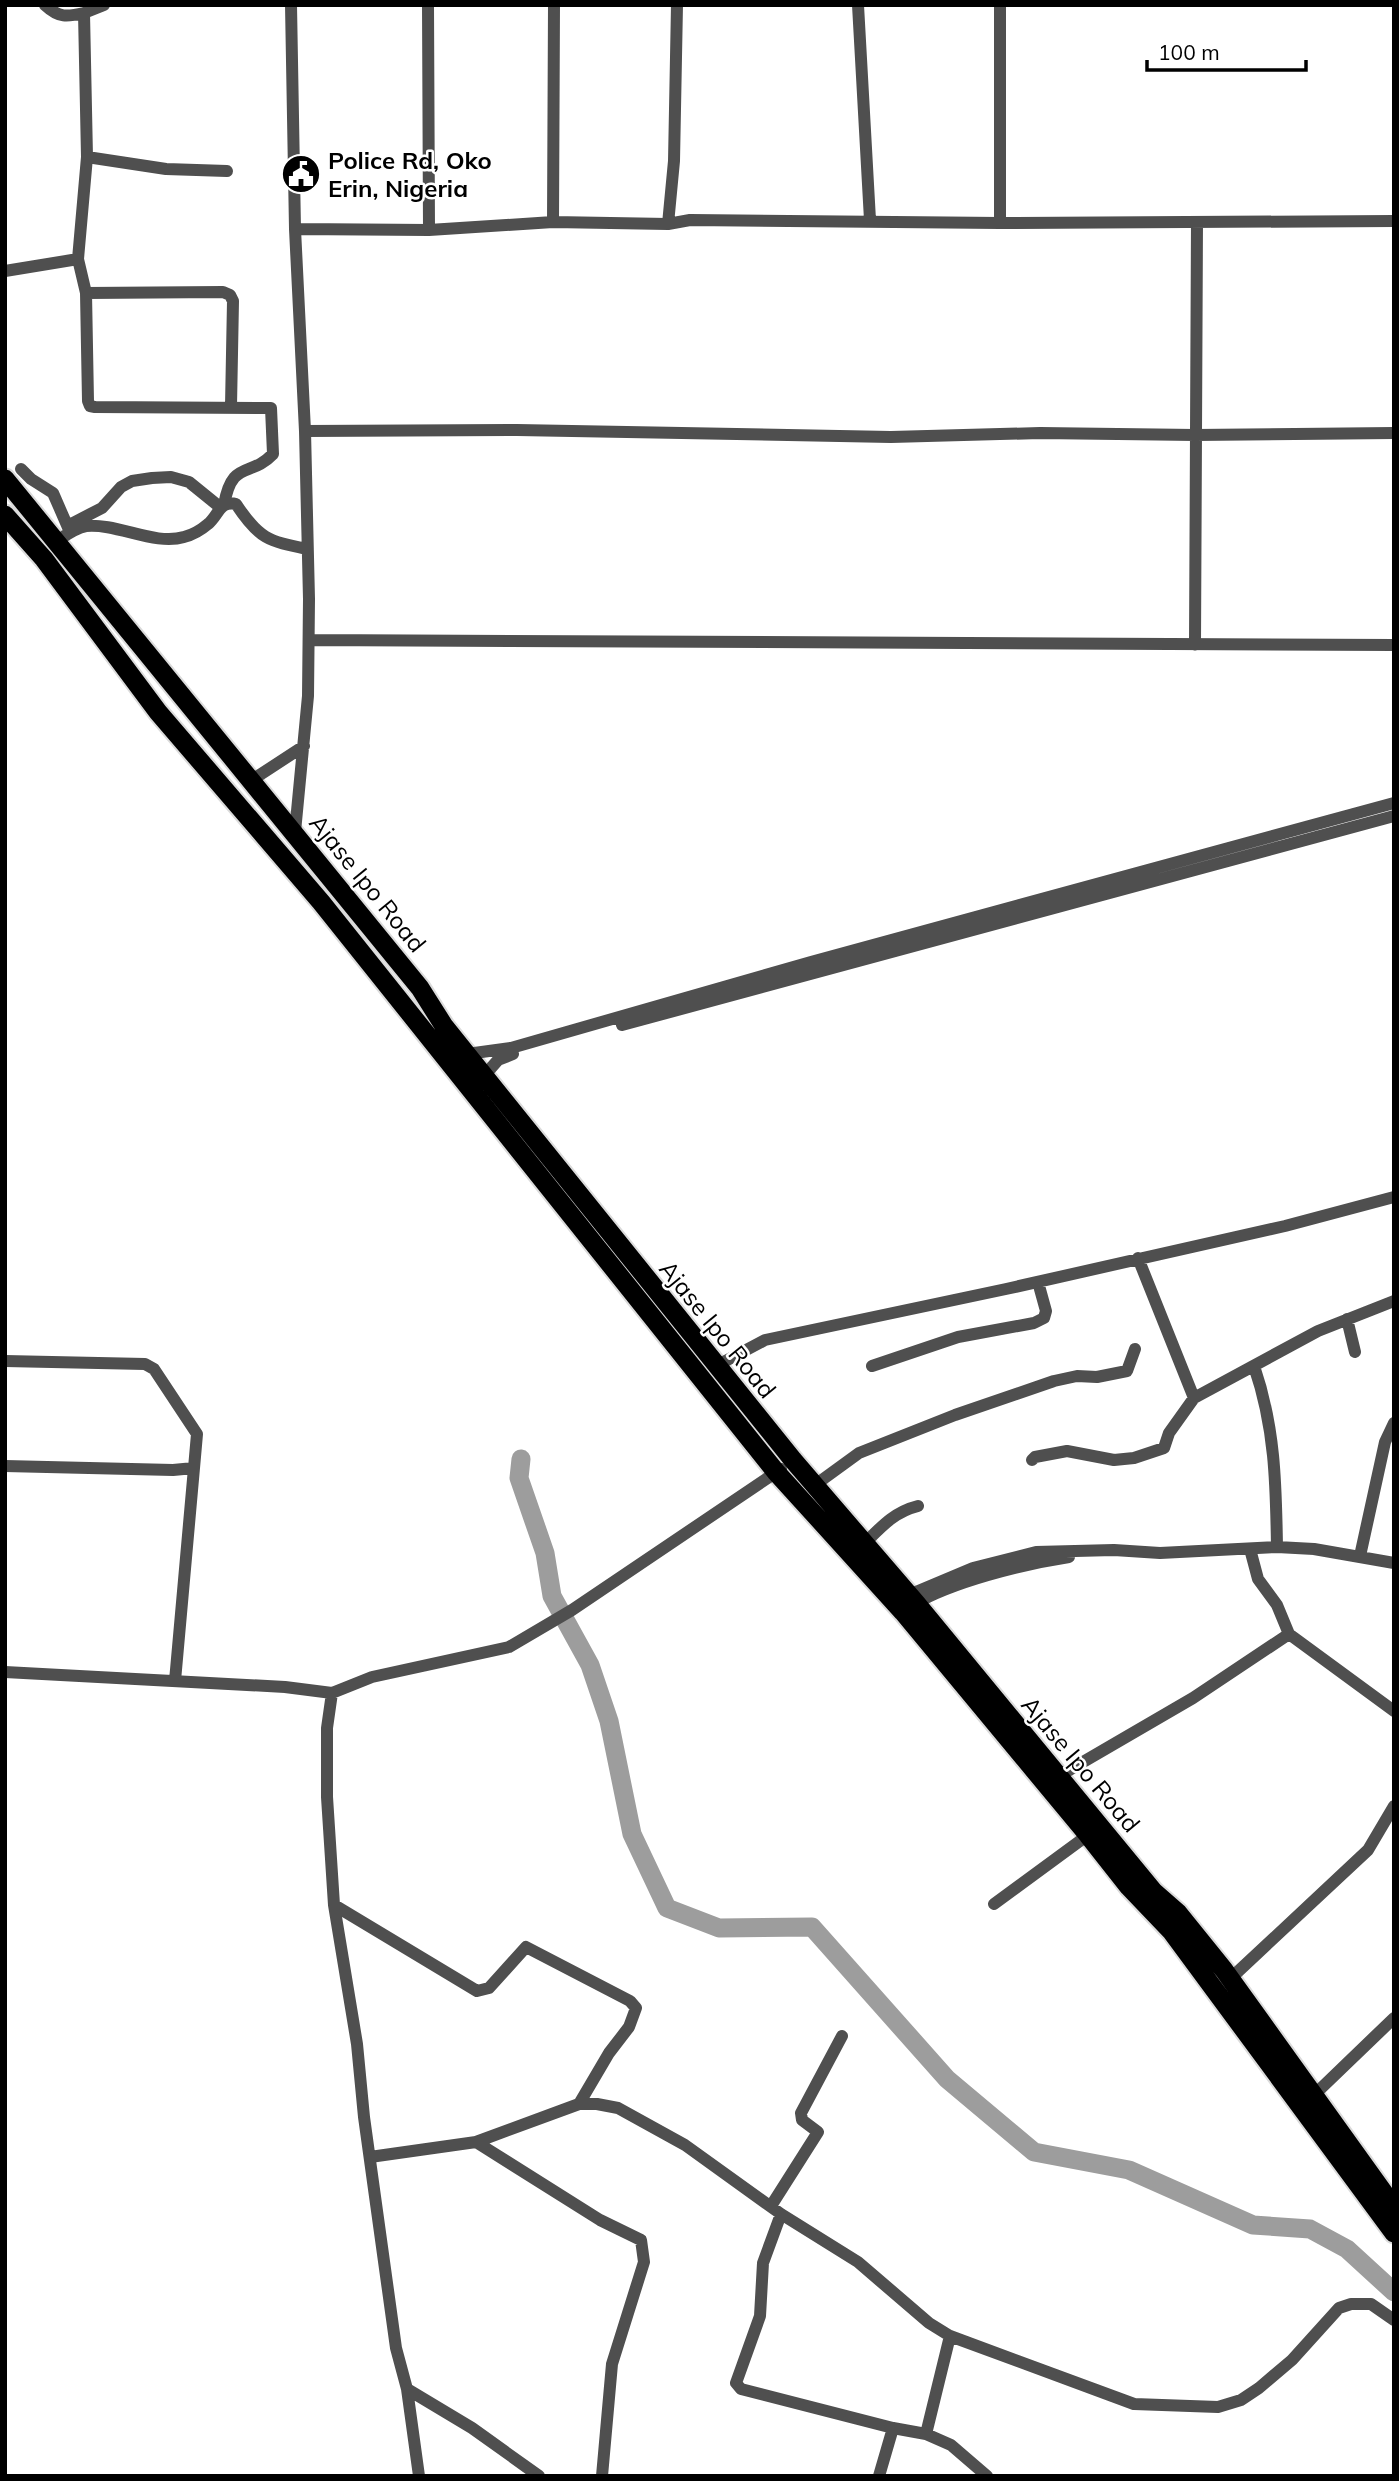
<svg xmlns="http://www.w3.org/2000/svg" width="1399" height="2481" font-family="Mulish,sans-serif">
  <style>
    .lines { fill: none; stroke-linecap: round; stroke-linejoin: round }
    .river { stroke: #9d9d9d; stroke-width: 19 }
    .highway-casing { stroke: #dbdbdb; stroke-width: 23 }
    .minor { stroke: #4f4f4f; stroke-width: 12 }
    .highway { stroke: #000; stroke-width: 19 }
    .labels { text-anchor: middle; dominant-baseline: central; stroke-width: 5; stroke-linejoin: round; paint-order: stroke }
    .poi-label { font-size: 24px; font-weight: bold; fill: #000; stroke: #fff; text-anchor: start }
    .street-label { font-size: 24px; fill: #000; stroke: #fff }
  </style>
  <rect width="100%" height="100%" fill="#fff"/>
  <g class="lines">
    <!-- river -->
    <path class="river" d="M521,1459L519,1478L545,1553L552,1596L590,1665L609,1721L632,1834L667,1908L719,1928L812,1927L947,2079L1034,2152L1129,2170L1253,2225L1310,2229L1347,2249L1394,2292"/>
    <!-- highway casing -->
    <g class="highway-casing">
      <path id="highway" d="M5,479L420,988L444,1026L793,1460L916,1603L1154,1892L1178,1913L1224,1970L1394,2207
        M5,515L44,559L158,712L321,902L776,1472L903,1612L1088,1835L1129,1887L1172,1932L1394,2233"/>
    </g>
    <!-- minor -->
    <path class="minor" d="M45,5C59,18 67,17 84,13L87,157L78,259L86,293L88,401L90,406L95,407L271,408L273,454C250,478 232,459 224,505
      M291,5L295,229L305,431L309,599L308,696L295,832
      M428,5L429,230
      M858,5L870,220
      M1000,5V223
      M84,13L104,5
      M87,157L166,169L227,171
      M553,222L554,5
      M668,224L674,161L677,5
      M295,229L429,230L553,222L668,224L690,220L1000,223L1394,221
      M5,271L78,259
      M86,293L223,292L230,295L233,301L231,406
      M305,431L517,430L891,437L1040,433L1195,435L1394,433
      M21,469L31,479L53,493L70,532
      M71,524L102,508L121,487L132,481L152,478L171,477L189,482L221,508
      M57,541C66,535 75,528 86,526C117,523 155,546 184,537C192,535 201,530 208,524C218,516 220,500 236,504C259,539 268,541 307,549
      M309,640L1394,645
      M1195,645L1197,222
      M252,780L304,746
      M622,1025L1394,816
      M467,1054L511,1048L811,962L1394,803
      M484,1076L498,1060L513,1054
      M1138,1258L1194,1398
      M1347,1319L1355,1352
      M5,1361L145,1364L154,1369L197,1434L194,1468L173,1470L5,1466
      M716,1366L765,1340L1006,1289L1285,1226L1394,1197
      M872,1366L958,1337L1034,1323L1044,1318L1046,1311L1038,1282
      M1254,1366C1275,1427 1276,1483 1277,1547
      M1032,1460L1035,1457L1067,1451L1114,1460L1134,1458L1164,1448L1169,1433L1194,1398L1318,1331L1394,1301
      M815,1485L859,1453L955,1415L1054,1381L1077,1376L1097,1377L1127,1371L1135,1349
      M865,1543C881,1527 894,1512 918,1506
      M1250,1549L1258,1579L1277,1605L1289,1634L1394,1711
      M1360,1556L1385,1442L1394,1423
      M904,1597L973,1568L1036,1552L1114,1550L1160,1553L1277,1547L1314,1549L1394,1563
      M913,1605C951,1582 1023,1564 1069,1557
      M5,1672L285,1687L332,1693L372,1677L509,1647L572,1610L781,1469
      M175,1681L194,1468
      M332,1693L327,1728V1797L334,1905L357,2044L364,2117L396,2348L407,2389L419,2476
      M1059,1776L1193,1698L1289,1634
      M994,1904L1088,1835
      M334,1905L477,1991L489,1988L526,1947L630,2001L636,2008L629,2027L609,2053L579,2104
      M1230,1979L1368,1850L1394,1806
      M1313,2096L1394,2018
      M476,2142L600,2220L641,2240L644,2262L612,2364L602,2476
      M370,2157L476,2142L579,2104H597L618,2108L685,2145L781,2214L858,2262L929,2323L950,2336L1134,2404L1218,2407L1241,2400L1259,2388L1292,2360L1339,2308L1351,2304H1371L1394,2320
      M771,2206L818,2132L802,2120L801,2113L842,2036
      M781,2214L763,2263L760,2316L736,2383L741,2389L893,2428L926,2434L951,2445L987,2476
      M407,2389L472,2428L539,2476
      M926,2434L950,2336
      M879,2476L893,2428"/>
    <!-- highway -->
    <use href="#highway" class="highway"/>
  </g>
  <!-- icons -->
  <defs>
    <g id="civic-disc" transform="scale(2.0125)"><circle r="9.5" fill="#000" stroke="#fff"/><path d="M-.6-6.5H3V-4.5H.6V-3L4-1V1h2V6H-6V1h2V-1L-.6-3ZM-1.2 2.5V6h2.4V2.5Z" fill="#fff"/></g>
  </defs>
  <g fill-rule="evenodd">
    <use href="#civic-disc" x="301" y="174"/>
  </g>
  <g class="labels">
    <!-- poi labels -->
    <g class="poi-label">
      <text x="328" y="160">Police Rd, Oko<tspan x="328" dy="28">Erin, Nigeria</tspan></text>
    </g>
    <!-- street labels -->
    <g class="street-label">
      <text transform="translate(368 883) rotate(51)">Ajase Ipo Road</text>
      <text transform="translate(718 1329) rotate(51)">Ajase Ipo Road</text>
      <text transform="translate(1081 1764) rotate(50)">Ajase Ipo Road</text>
    </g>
  </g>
  <!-- border -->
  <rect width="1399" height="2481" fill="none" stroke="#000000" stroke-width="14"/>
  <!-- scale -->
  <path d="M1147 60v10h159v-10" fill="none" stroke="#000000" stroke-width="3.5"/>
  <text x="1158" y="60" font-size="21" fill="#000000" stroke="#ffffff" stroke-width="5" paint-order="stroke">100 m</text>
</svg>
